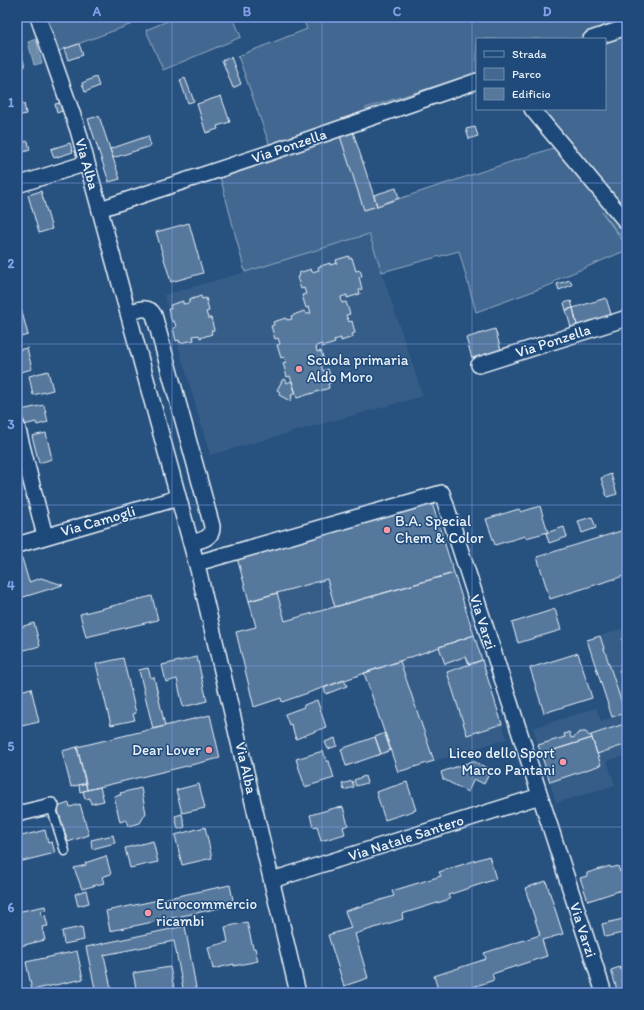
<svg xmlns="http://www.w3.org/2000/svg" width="644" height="1010" font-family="Itim,sans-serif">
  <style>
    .built { fill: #355d88 }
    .green { fill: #436891; stroke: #96acc4 }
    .water { fill: #6b8aaa; stroke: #9db3c9 }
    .building { fill: #57789d; stroke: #e8f1f8 }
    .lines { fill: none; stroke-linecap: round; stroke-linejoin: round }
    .service-casing { stroke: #e8f1f8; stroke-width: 11 }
    .minor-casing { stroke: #e8f1f8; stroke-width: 18 }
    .service { stroke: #1f4a7a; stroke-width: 8 }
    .minor { stroke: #1f4a7a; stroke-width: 15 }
    .grid { fill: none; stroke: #82a0e8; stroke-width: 1; stroke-opacity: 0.55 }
    .poi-dot { fill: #ff9aa2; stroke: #1f4a7a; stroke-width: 1.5 }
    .labels { text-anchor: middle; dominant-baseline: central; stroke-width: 3; stroke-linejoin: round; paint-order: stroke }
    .street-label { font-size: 15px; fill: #e8f1f8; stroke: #1f4a7a }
    .poi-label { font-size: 15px; fill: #e8f1f8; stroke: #1f4a7a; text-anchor: start }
    .neatline { fill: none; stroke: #82a0e8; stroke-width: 1.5 }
    .grid-label { font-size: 13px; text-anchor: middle; font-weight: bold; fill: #82a0e8 }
  </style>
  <rect width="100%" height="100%" fill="#27517f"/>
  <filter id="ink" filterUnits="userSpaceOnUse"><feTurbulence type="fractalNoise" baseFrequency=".025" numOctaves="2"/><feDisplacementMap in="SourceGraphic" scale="8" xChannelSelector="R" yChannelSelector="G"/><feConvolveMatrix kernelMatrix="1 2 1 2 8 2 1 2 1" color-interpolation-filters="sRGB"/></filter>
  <g filter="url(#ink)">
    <!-- built -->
    <path class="built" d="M369,234L423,396L210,455L173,328L176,327L174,321L172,322L164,295L245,272Z
      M432,503L507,739L398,772L364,673L282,702L281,699L254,707L236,632L256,627L237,558Z
      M627,627V755L607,761L615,785L556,803L533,728L596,708L601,721L624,713L600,636Z"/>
    <!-- green -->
    <path class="green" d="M46,17H151L56,52Z
      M177,17H233L241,37L163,70L146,30Z
      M302,17H627V244L602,212L627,247V250L556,280L553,284L476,312L459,251L382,272L369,234L245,272L220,176L340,136L365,210L556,147L530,109H605V39H477V73L366,108V116L270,146L238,56L307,29Z"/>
    <!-- water -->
    <path class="water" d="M36,39L42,63L34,65L28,42Z"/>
    <!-- building -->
    <path class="building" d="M17,37L25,67L17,69Z
      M79,44L83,55L68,60L64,49Z
      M231,57L241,84L233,88L222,60Z
      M96,77L99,86L85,92L82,83Z
      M185,78L194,101L188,103L180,80Z
      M221,96L230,122L217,126L218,129L206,133L197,104Z
      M24,103L26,114L17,116V105Z
      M60,103L62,111L57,113L55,104Z
      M99,116L120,179L109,182L88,119Z
      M475,127L478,136L469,139L466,129Z
      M353,132L377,206L364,210L340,136Z
      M148,136L151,146L113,158L110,149Z
      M28,141L30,150L17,154V144Z
      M70,143L73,152L54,158L51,149Z
      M396,188L399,198L377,206L374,195Z
      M41,191L52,229L39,233L28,195Z
      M189,223L203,273L171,282L156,232Z
      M349,256V259L352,258L356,271L360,270L362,276L359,277L362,289L359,290L360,294L347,298V295L341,297L342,303L346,302L350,314L346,315L349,322L352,321L355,333L352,334L353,337L341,341V338L334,340L335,343L322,347V344L316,346L317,352L321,351L325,364L321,365L323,371L328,369L332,382L328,384L329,388L297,398L290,376L287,377L283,363L286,362L284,357L281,358L277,345L280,344L278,338L275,339L271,326L274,325L273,322L286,318L287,320L292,319L291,316L304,311L306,314L311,313L309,307L306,308L302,295L306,294L304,288L301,289L297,277L300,276L299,273L311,269L312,272L319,270L318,267L330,263V265L337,263L336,260Z
      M570,280L572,285L559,290L557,284Z
      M17,293L28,335L17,338Z
      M201,296L202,299L206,298L209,311L206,312L208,318H211L214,330L211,331L212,334L200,338L199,335L193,336L194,340L180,343L179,340L176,341L173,328L176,327L174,321L172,322L168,309H171L170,305L183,301V304L189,303V300Z
      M606,298L611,314L588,326L578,329L573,308Z
      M571,301L573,308L566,310L564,303Z
      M573,308L578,329L572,331L566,310Z
      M495,329L501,350L472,358L466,338Z
      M27,348L32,369L17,373V350Z
      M48,371L53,390L33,395L29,376Z
      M283,379L286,380L287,383L292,381L296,394L291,395L292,398L290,401L279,395L280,392L277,390Z
      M44,405L48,422L37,425L36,422L24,425L21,410Z
      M46,433L52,459L39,463L32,436Z
      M611,474L617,494L607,497L601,478Z
      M432,503L454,573L335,607L327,579L249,601L237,558Z
      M540,506L548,532L526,538L525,536L495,545L486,519L519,509L521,512Z
      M592,517L596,528L582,533L578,521Z
      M564,527L567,537L549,543L546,533Z
      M624,530L627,539V575L550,599L537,557Z
      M22,558L29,582L41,578L63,585L17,599V560Z
      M454,573L474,635L282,702L281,698L254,707L236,632L256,627L249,601L277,593L285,621Z
      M152,596L158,620L86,637L80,614Z
      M555,609L561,630L518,643L512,623Z
      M34,623L40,646L17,652V628Z
      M474,635L482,660L469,665L466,656L445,664L439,647Z
      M600,636L625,713L612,717L587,640Z
      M627,638V654L622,639Z
      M578,653L592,698L544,713L530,668Z
      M197,657L207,701L183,707L177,679L166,682L162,665Z
      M123,658L136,713L133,714L135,720L111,725L96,664Z
      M482,660L502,724L467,735L447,672Z
      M400,661L434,761L398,772L364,673Z
      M148,668L151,678L154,677L165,726L153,729L139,670Z
      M627,668V689H626L619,670Z
      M344,680L347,686L326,694L324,688Z
      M31,688L39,722L17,727V692Z
      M317,700L326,727L296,739L291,724L289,725L285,714L304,707V705Z
      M210,715L220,758L87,790L77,747Z
      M627,723V744L597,754L591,735Z
      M569,732L571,738L575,737L578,733L582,732H586L589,736L591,735L592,738L541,754L538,745L565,737L564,734Z
      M385,733L391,750L381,754L375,737Z
      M375,737L381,754L346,766L341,749Z
      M335,738L337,746L328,749L325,742Z
      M592,738L601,765L550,782L541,754Z
      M77,747L86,783L71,787L62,751Z
      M17,750L21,761L17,762Z
      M323,751L327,762L329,761L334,778L305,787L296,759Z
      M473,761L491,770L484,784L474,779L468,792L443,779L441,772Z
      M365,776L367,783L356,786L354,780Z
      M352,781L354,787L344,790L342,784Z
      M407,782L416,810L385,820L376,792Z
      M86,783L87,790L80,792L79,785Z
      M199,784L205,808L182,813L176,790Z
      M100,787L104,801L91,804L90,798L85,799L83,791Z
      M141,788L146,813L140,823L128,826L126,820L120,822L114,796L121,795L120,793Z
      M69,803L70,807L80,804L89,835L68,842L57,807Z
      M338,807V808L343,807L348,825L343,827L345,834L321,841L317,826L313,827L310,815Z
      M182,814L185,827L178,829L175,816Z
      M205,827L212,858L182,865L175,835Z
      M45,830L48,843L52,842L55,853L19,862L17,851L21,850L18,837Z
      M113,835L115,843L92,849L91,840Z
      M153,841L158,862L130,868L125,848Z
      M106,856L111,874L102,877L104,883L82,889L74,868L86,865L85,863Z
      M489,856L496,879L448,895L450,899L402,914L403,919L355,934L368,978L344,986L328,935L351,928L345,911L394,896L392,891L441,876L439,872Z
      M610,866L611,868L618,866L620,872L627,869V895L625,889L588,901L580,878L587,876V873Z
      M546,881L563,934L542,940L547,956L492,974L494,980L455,993H439L434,976L486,959L484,953L540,935L525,888Z
      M230,885L234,905L110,931L106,911Z
      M86,890L89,903L78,906L75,894Z
      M45,906L46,910L41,911L42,916L45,915L48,926L42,927L45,940L20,946L17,932V912Z
      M627,918V932L605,937L602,924Z
      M247,922L253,948H255L258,961L234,966V964L213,969L208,947L228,942L225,927Z
      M185,926L197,993H184L174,941L104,955L112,993H96L86,947Z
      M82,927L84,940L64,944L62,931Z
      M77,951L83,979L32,990L26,962Z
      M170,967L175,993H137L133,973Z
      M620,967L627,987V993H618L611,970Z"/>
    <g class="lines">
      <!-- service casing -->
      <g class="service-casing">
        <path id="service" d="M51,806L65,851"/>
      </g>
      <!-- minor casing -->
      <g class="minor-casing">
        <path id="minor" d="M38,17L78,130L199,573L298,993
          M591,39L627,27
          M532,109L627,223
          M17,185L87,163
          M100,209L272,152L477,81
          M128,313C137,310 148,304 154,315L212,526C213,539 201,540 191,543
          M479,365L627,318
          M17,426L45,536
          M17,545L178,498
          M197,563L442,493L604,993
          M17,814L51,806
          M272,880L540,796"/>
      </g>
      <!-- service -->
      <use href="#service" class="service"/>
      <!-- minor -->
      <use href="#minor" class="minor"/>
    </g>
  </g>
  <!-- grid -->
  <path class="grid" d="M172,17V993M322,17V993M472,17V993M17,183H627M17,344H627M17,505H627M17,666H627M17,827H627"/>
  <!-- markers -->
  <g class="poi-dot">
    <circle cx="299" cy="369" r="4"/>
    <circle cx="387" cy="530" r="4"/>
    <circle cx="209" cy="750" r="4"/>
    <circle cx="563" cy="762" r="4"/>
    <circle cx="148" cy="913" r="4"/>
  </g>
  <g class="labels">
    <!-- street labels -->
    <g class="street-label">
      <text transform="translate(289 146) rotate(-19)">Via Ponzella</text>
      <text transform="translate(87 164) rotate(74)">Via Alba</text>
      <text transform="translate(553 341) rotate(-18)">Via Ponzella</text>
      <text transform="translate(98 521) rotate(-16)">Via Camogli</text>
      <text transform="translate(483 622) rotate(72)">Via Varzi</text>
      <text transform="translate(246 768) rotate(77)">Via Alba</text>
      <text transform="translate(406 838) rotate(-18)">Via Natale Santero</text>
      <text transform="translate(583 930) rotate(72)">Via Varzi</text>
    </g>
    <!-- poi labels -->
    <g class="poi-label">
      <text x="307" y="360">Scuola primaria<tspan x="307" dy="17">Aldo Moro</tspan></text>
      <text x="395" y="521">B.A. Special<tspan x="395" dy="17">Chem &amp; Color</tspan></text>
      <text x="201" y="750" text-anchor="end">Dear Lover</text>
      <text x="555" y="753" text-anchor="end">Liceo dello Sport<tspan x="555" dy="17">Marco Pantani</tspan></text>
      <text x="156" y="904">Eurocommercio<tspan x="156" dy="17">ricambi</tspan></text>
    </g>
  </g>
  <!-- margin -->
  <rect width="644" height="1010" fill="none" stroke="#1f4a7a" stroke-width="44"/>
  <!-- legend -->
  <rect x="476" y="38" width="130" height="72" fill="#1f4a7a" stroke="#6f8dac"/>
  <rect x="484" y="51" width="20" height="6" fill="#1f4a7a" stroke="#6f8dac"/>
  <text x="512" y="58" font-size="12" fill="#e8f1f8">Strada</text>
  <rect x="484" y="68" width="20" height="12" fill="#436891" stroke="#6f8dac"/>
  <text x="512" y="78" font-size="12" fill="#e8f1f8">Parco</text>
  <rect x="484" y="88" width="20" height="12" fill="#57789d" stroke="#6f8dac"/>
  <text x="512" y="98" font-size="12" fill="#e8f1f8">Edificio</text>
  <rect x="22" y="22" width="600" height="966" class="neatline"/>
  <g class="grid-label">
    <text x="97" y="16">A</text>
    <text x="247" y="16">B</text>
    <text x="397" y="16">C</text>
    <text x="547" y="16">D</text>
    <text x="11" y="107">1</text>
    <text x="11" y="268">2</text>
    <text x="11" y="429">3</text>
    <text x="11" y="590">4</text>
    <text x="11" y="751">5</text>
    <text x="11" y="912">6</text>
  </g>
</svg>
